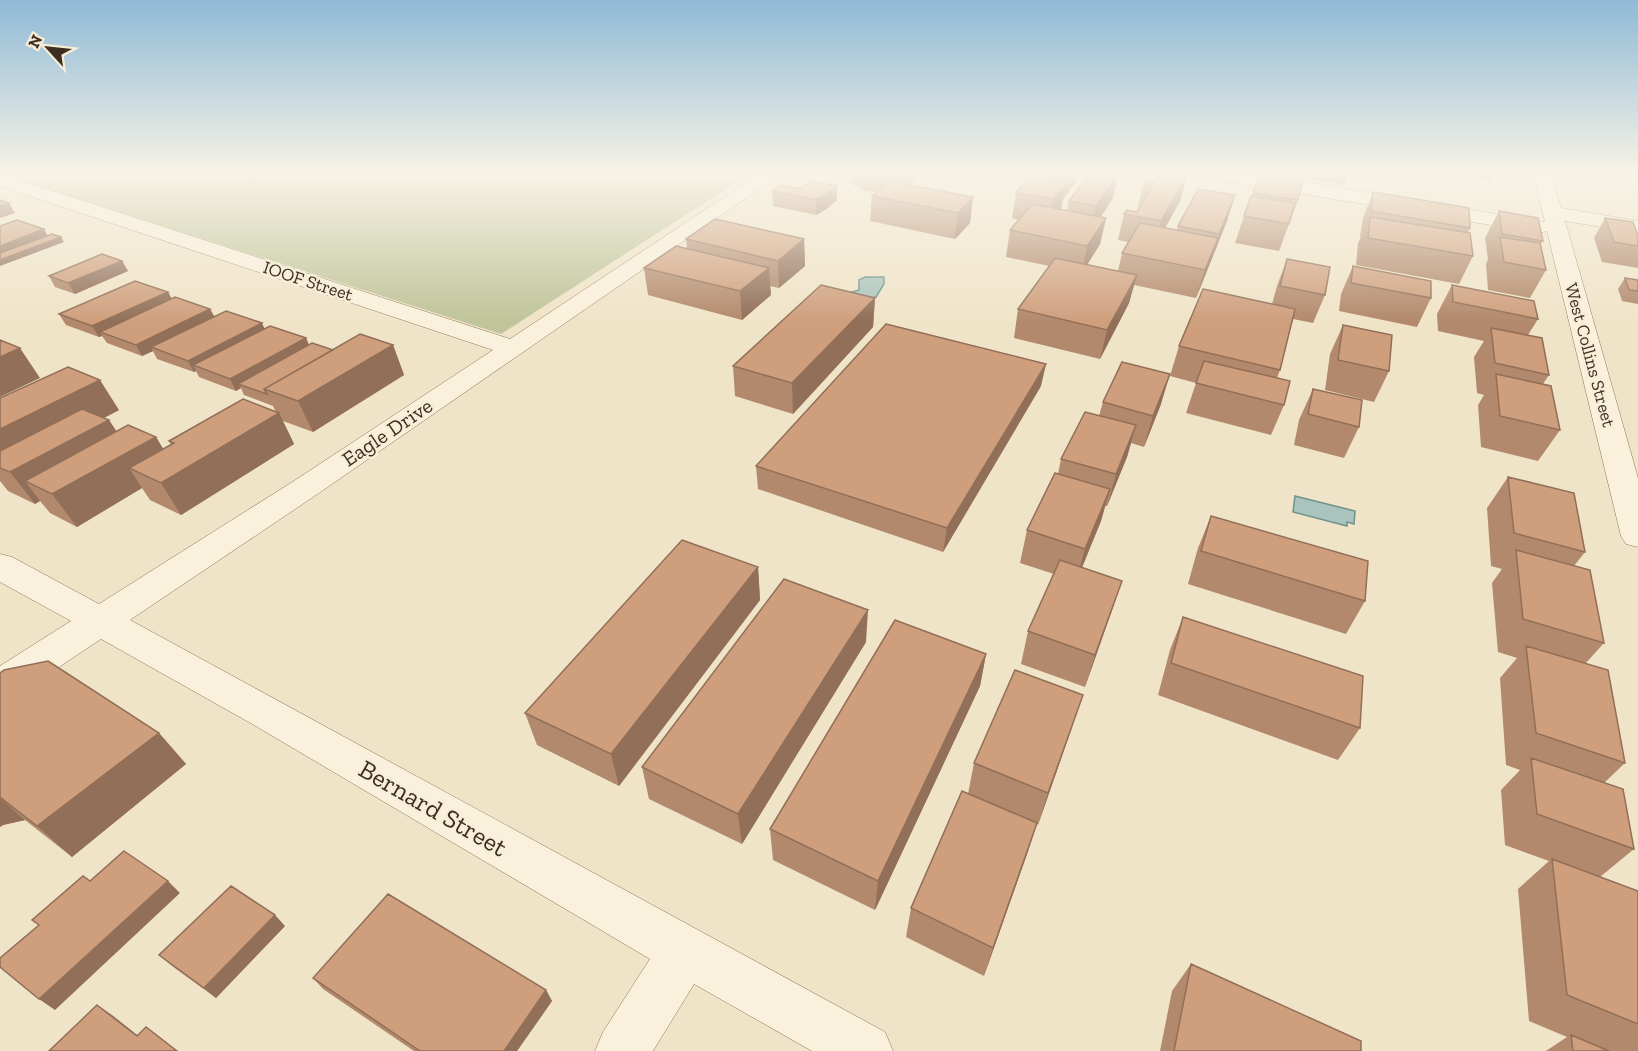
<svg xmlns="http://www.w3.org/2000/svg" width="1638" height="1051" font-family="'Zilla Slab',serif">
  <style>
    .cemetery { fill: #bfc49a }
    .water { fill: #a9c4bc; stroke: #6f938a; stroke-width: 1.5 }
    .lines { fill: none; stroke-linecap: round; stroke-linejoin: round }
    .minor-casing { stroke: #8d765c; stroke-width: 1 }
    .minor { fill: #faf1dc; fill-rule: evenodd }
    .wall { fill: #b2896c }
    .shaded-wall { fill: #916f58 }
    .building { fill: #cf9f7d; stroke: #916f58; stroke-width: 1.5 }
    .labels { text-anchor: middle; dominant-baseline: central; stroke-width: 5; stroke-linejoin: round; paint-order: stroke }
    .far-street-label { font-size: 18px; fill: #3d2e20; stroke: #f7eed8 }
    .street-label { font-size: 21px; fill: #3d2e20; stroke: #f7eed8 }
    .near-street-label { font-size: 26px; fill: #3d2e20; stroke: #f7eed8 }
  </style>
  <rect width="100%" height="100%" fill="#f0e4c8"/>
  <!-- cemetery -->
  <path class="cemetery" d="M0,174H749L501,334Z"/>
  <!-- water -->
  <path class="water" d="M865,277H884V284L876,297L868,299L849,293L859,290V280Z
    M1295,496L1355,511L1354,524L1347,522V526L1293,512Z"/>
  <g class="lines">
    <!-- minor casing -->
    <g class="minor-casing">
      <path id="minor" d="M0,174L510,339L759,174H781L319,493L130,620L885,1032L893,1051H812L694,984L653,1051H595L603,1032L650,959L254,725L101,639L14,697L0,702V666L71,621L0,582V554L12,557L99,604L297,479L493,350L0,186Z
        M1209,174H1255L1545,222L1533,174H1551L1561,208L1638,221V233L1565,221L1638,478V547L1626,544L1621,536L1547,231L1539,233L1218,180L1211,178Z"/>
    </g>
    <!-- minor -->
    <use href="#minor" class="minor"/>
  </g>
  <!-- wall -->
  <path class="wall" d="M852,174H921L909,185L973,197L970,223L955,239L870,221L872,196L875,192L859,189V186L852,185Z
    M1003,174H1031L1027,179Z
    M1036,174H1077L1075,183L1063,199L1061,209L1067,210L1069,201L1113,198L1101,217L1106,218L1100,244L1087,265L1118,271L1122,253L1128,242L1118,240L1124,214L1137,212L1140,207H1138L1144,182L1187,176L1180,201L1165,228L1177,230L1178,226L1235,195L1227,221L1196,298L1134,285L1129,303L1100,359L1014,338L1018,309L1049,266L1006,257L1010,230L1019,220L1012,218L1016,193L1035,178Z
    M1260,174L1298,200L1279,251L1235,243L1244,216Z
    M1278,174H1348L1344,185Z
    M1471,174H1495L1492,181L1471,177Z
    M837,186V200L825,210L816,215L773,206L772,191Z
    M1373,192L1470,228L1468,233L1473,256L1459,284L1356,265L1358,243L1361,237H1360L1363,218Z
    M1499,211L1543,241L1541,244L1546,270L1530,298L1488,290L1486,264L1488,259L1485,238Z
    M1605,218L1638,236V268L1602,262L1594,238Z
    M686,239H804L805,266L779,288L770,286L771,295L742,320L648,295L644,268L687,248Z
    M1287,259L1325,295L1313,323L1293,319L1280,370L1277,378L1284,405L1271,435L1186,413L1196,383L1170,376L1179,346L1272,304L1277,286Z
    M122,261L128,271L75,294L55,287L49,276Z
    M1353,266L1431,298L1417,327L1339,311L1341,294Z
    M1625,278L1638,280V304L1622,301L1618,289Z
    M1452,285L1538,319L1528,335L1549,375L1543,384L1560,430L1538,461L1481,447L1478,405L1484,395L1477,393L1474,357L1484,341L1438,331L1437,314Z
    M168,292L171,298L210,309L214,316L306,338L309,345L333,350L393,345L404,375L313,432L283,421L294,444L181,515L150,500L142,488L77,527L50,513L40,501L35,504L8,491L0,481V398L119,410L104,418L109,420L117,432L156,437L163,449L171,445L169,441L276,412L273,406L244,395L241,388L236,391L199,377L196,371L194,372L157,359L153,351L142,356L107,343L102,336L99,337L66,325L59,314Z
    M875,298L873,327L793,414L735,396L733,366Z
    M1343,325L1389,371L1374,402L1325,390L1330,354Z
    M1041,386L943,552L758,489L756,466Z
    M1313,389L1359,427L1344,458L1294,445L1299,420Z
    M1103,402L1161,404L1144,447L1131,443L1127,457L1107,506H1105L1101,521L1082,568L1122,581L1085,687L1021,664L1028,631L1054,574L1020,563L1027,530L1058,474L1061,459L1099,416Z
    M1508,477L1585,552L1574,566L1604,643L1585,664L1625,763L1604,783L1634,849L1600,877L1638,891V1051H1546L1567,1037L1529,1021L1518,889L1549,861L1505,845L1501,790L1520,770L1506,765L1500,678L1517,658L1498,652L1492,583L1502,569L1491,566L1487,508Z
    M1211,516L1365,601L1346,634L1188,584L1198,548Z
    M758,567L760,600L619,786L537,745L525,713Z
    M1183,617L1360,728L1338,760L1158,695L1170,650Z
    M866,642L742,844L649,799L642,767Z
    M986,654L980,686L875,910L773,860L770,829Z
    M0,673L159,733L186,764L72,857L25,820L3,825L0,827Z
    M1072,727L1038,825L1037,824L1027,854L984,976L906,937L911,908L968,794L974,763Z
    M285,926L216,998L172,966L159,955Z
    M1191,964L1361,1051H1160L1172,991Z
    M313,978L546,990L552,1001L517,1051H414L323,989Z"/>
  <!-- shaded-wall -->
  <path class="shaded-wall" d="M886,174H889L888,192L885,194Z
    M900,174H921L898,194Z
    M1067,174H1077L1075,183L1063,199L1061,209L1048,225L1053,199L1064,186L1065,177Z
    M1114,174H1118L1113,198L1090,232L1096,206Z
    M1187,176L1180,201L1154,248L1161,221Z
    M837,186V200L825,210L816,215V200Z
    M1235,195L1227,221L1196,298L1205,270Z
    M973,197L970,223L955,239L958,213Z
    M9,203L15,213L0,218V206Z
    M1106,218L1100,244L1082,273L1087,246Z
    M44,229L50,240L0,259V246Z
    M61,237L64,242L0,266V260Z
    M804,239L805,266L779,288L778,261Z
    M122,261L128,271L75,294L68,283Z
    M769,268L771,295L742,320L740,291Z
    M1137,275L1129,303L1100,359L1107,330Z
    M168,292L174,303L100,332L102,336L99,337L92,326Z
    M875,298L873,327L793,414L792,383Z
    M210,309L216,320L151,347L153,351L142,356L136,345Z
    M262,323L267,334L193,365L196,371L194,372L188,361Z
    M306,338L311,350L238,384L241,388L236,391L230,379Z
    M393,345L404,375L313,432L298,401Z
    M20,348L40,378L0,397V357Z
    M1046,364L1041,386L943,552L947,528Z
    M1170,374L1161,404L1144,447L1153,416Z
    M100,380L119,410L5,470L0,468V429Z
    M279,413L294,444L181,515L161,483Z
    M109,420L129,451L25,481L40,501L35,504L10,472Z
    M1136,425L1127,457L1107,506L1116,474Z
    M156,437L175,468H129L142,488L77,527L52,494Z
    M1110,489L1101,521L1076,581L1085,549Z
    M758,567L760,600L619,786L611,754Z
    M1122,581L1111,613L1085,687L1095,655Z
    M868,610L866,642L742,844L738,814Z
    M986,654L980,686L875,910L878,881Z
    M1083,695L1072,727L1038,825L1048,793Z
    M159,733L186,764L72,857L37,826Z
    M0,798L25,820L3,825L0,827Z
    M1037,823L1027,854L984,976L993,948Z
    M168,881L180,893L55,1010L39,999Z
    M275,915L285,926L216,998L204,988Z
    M546,990L552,1001L517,1051H504Z
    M97,1005L112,1015L151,1046L137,1036Z"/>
  <!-- building -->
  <path class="building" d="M1050,174H1067L1065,177Z
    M1089,174H1118L1096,206L1069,201Z
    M1163,174H1179L1187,176L1161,221L1124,214L1127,210L1137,212L1154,183L1144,182L1147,179L1156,180Z
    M1260,174L1303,181L1298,200L1253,193Z
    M1029,177L1066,184L1053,199L1016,193Z
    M811,181L837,186L825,195L816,200L772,191L781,185L800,189Z
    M889,181L973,197L958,213L872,196Z
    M1198,189L1235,195L1219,234L1178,226Z
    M1373,192L1469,208L1470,228L1371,211Z
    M1251,196L1295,203L1289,224L1244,216Z
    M0,200L9,203L0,206Z
    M1032,204L1106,218L1087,246L1010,230Z
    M1499,211L1538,218L1543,241L1502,234Z
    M1370,217L1470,233L1473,256L1368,238Z
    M1605,218L1633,222L1638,236V246L1614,242Z
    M715,219L804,239L778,261L686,239Z
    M17,220L44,229L0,246V226Z
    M1140,223L1218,238L1205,270L1122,253Z
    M52,234L61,237L0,260V253Z
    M1500,237L1540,243L1546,270L1504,262Z
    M676,246L769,268L740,291L644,268Z
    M102,254L122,261L68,283L49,276Z
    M1055,258L1137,275L1107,330L1018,309Z
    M1287,259L1330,267L1325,295L1280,286Z
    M1353,266L1431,281V298L1351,283Z
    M1625,278L1638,280V291L1629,290Z
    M135,281L168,292L92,326L59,314Z
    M821,285L875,298L792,383L733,366Z
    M1452,285L1534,301L1538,319L1453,302Z
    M1203,289L1295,309L1280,370L1179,346Z
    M175,297L210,309L136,345L100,332Z
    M226,311L262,323L188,361L151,347Z
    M886,324L1046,364L947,528L756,466Z
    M1343,325L1392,335L1389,371L1338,360Z
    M270,326L306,338L230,379L193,365Z
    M1491,328L1542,338L1549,375L1495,363Z
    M360,334L393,345L298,401L264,389Z
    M0,340L20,348L0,357Z
    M312,343L333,350L264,389L267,394L238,384Z
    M1204,361L1290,381L1284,405L1196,383Z
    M1122,362L1170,374L1153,416L1103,402Z
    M68,367L100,380L0,429V398Z
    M1496,374L1551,386L1560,430L1500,416Z
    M1313,389L1362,400L1359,427L1308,414Z
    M243,399L279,413L161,483L129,468L174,443L169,441Z
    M82,409L109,420L10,472L0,468V451Z
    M1085,412L1136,425L1116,474L1061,459Z
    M128,425L156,437L52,494L25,481Z
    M1055,473L1110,489L1085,549L1027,530Z
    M1508,477L1574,493L1585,552L1514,533Z
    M1211,516L1368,561L1365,601L1201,551Z
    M682,540L758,567L611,754L525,713Z
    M1516,550L1590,570L1604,643L1523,619Z
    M1060,560L1122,581L1095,655L1028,631Z
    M784,579L868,610L738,814L642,767Z
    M1183,617L1363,676L1360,728L1171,663Z
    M895,620L986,654L878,881L770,829Z
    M1526,646L1608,670L1625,763L1536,733Z
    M48,661L159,733L37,826L0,797V673L4,670Z
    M1015,670L1083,695L1048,793L974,763Z
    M1531,758L1623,789L1634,849L1537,814Z
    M962,791L1037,823L993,948L911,908Z
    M124,851L168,881L39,999L0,967V958L39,925L32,920L83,876L90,881Z
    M1552,859L1638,891V1024L1567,995Z
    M231,886L275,915L204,988L159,955Z
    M388,894L546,990L504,1051H420L313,978Z
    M1191,964L1361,1041V1051H1174Z
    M97,1005L137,1036L146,1027L177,1051H49Z
    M1571,1035L1609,1051H1573Z"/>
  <!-- sky -->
  <linearGradient id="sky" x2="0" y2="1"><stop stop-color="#8fbad6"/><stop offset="0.54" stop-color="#f8f3e6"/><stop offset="1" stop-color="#f8f3e6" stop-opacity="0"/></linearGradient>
  <rect width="1638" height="322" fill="url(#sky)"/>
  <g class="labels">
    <!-- far-street labels -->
    <g class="far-street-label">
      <text transform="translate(308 281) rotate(18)">IOOF Street</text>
      <text transform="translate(1590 355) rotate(75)">West Collins Street</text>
    </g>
    <!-- street labels -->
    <g class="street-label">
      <text transform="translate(387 432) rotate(-34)">Eagle Drive</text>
    </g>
    <!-- near-street labels -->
    <g class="near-street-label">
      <text transform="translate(433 808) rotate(30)">Bernard Street</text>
    </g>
  </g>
  <!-- north arrow -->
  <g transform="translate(48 48) rotate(297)" stroke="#f7eed8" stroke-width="4.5" paint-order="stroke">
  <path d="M0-4.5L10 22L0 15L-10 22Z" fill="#3d2e20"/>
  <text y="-9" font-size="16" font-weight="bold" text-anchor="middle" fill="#3d2e20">N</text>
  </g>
</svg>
